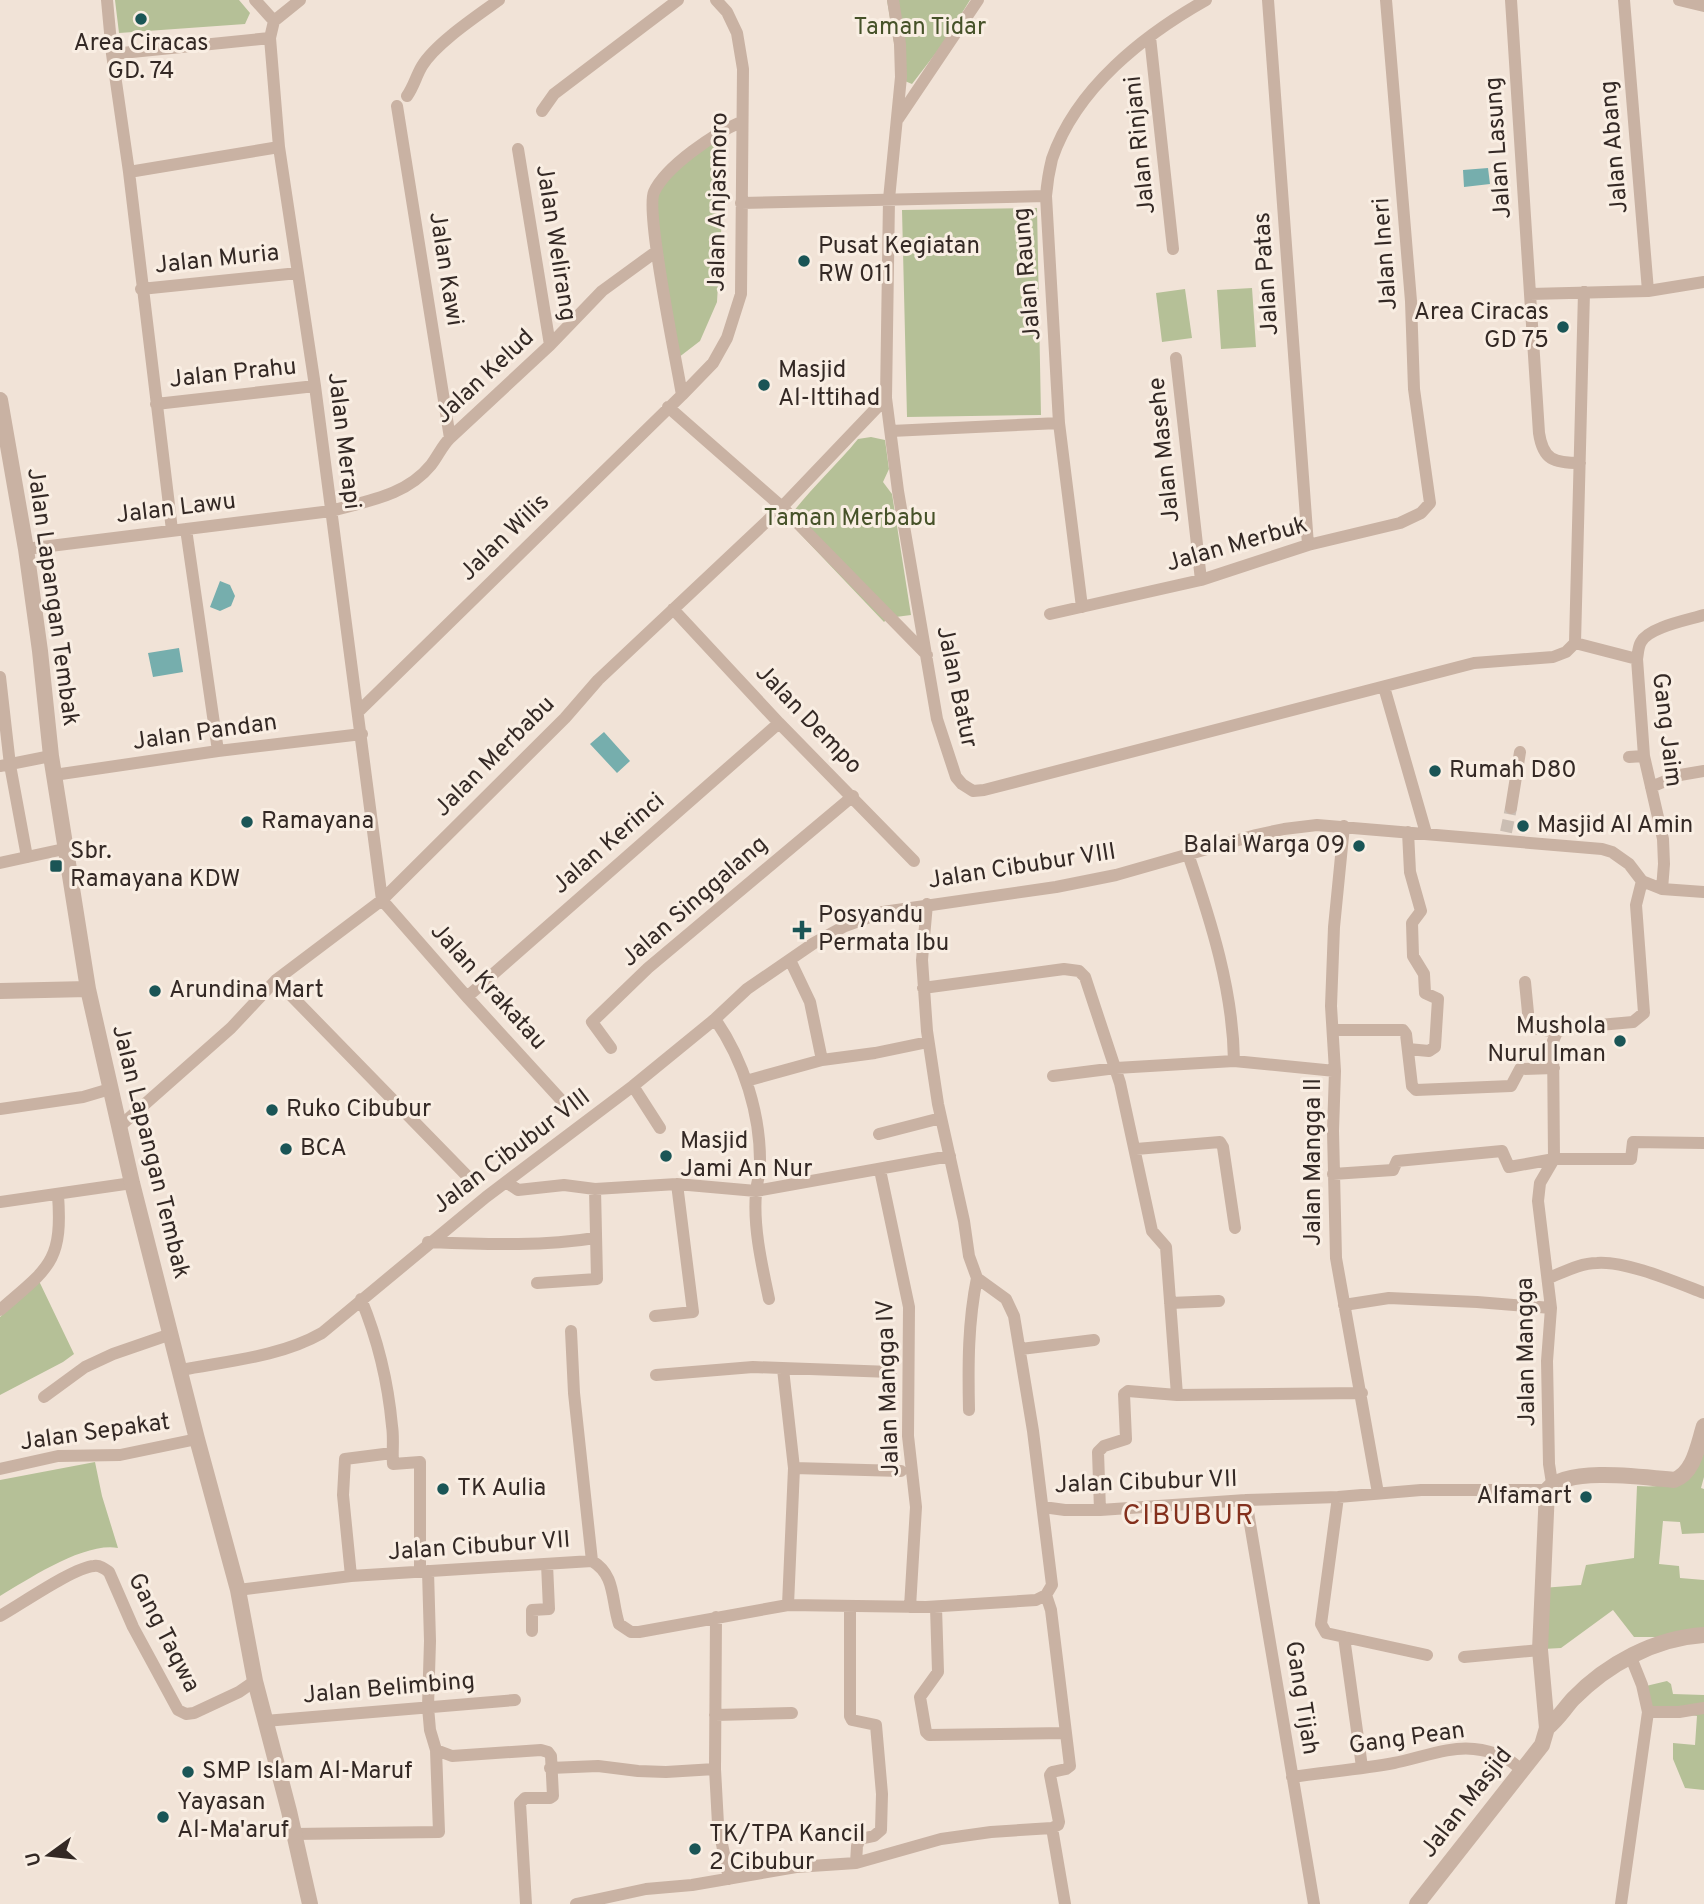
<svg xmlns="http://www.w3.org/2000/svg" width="1704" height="1904" font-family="Overpass,sans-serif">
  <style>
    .green { fill: #b5c097 }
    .water { fill: #76aead }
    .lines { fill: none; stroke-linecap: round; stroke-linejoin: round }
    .minor-tunnel { stroke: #cbbeb3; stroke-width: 12; stroke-dasharray: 12 6; stroke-linecap: butt }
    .minor { stroke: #c9b2a3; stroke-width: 12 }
    .tertiary { stroke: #c9b2a3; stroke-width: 16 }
    .poi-dot { fill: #1a5556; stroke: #f9eee3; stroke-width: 2.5 }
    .labels { text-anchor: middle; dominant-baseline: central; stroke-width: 6; stroke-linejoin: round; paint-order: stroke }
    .park-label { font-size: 24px; fill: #465229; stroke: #f9eee3 }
    .poi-label { font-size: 24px; fill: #342925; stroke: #f9eee3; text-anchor: start }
    .street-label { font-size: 24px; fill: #342925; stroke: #f9eee3 }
    .quarter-label { font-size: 28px; letter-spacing: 2px; fill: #84301d; stroke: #f9eee3 }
  </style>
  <rect width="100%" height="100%" fill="#f1e3d7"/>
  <!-- green -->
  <path class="green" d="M115,0H239L250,13L245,24L119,33Z
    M887,0H970L942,45L912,84L900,79Z
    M710,135L726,148L717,302L700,341L674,361L649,192Z
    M1037,208L1041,415L907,417L902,210Z
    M1252,288L1256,347L1221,349L1217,290Z
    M1185,289L1192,338L1162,342L1156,293Z
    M871,437L885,440L889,469L883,482L892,494L911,615L888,618L884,622L787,520C808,491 835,467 858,439Z
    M39,1281L74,1354L63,1362L0,1395V1317Z
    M1704,1445V1477L1701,1488L1704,1489V1533L1682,1534L1680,1522L1663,1521L1659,1564L1679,1566L1680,1578L1704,1580V1631L1666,1637H1634L1613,1610L1561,1648L1543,1649L1542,1588L1581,1585L1586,1565L1634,1558L1637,1486C1681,1489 1680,1477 1704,1445Z
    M95,1462L102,1496L118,1548C84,1542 29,1579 0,1596V1480Z
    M1667,1681L1671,1684L1673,1694L1704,1695V1790L1685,1788L1673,1759V1743L1695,1745L1697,1716L1651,1708L1646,1686Z"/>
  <!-- water -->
  <path class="water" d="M1488,168L1490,184L1464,187L1463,170Z
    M220,581L230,585L235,596L231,606L220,611L210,607Z
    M179,648L183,672L153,677L148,653Z
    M604,732L630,761L617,773L590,744Z"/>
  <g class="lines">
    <!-- minor-tunnel -->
    <path class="minor-tunnel" d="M1506,832L1511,808"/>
    <!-- minor -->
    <path class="minor" d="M107,0L112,54L129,172L172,530
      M255,0L274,21
      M300,0L274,21L270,38L279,147L315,386L382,900L467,997L563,1102
      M893,0L900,44L901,77L889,199L886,398L898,491L937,719L956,777L962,784L973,791L984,790L1474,663L1553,657L1566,652L1575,643
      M1268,0L1308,545
      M1511,0L1539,433C1543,460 1554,463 1580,463
      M1624,0L1648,291
      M1679,0L1704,6
      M1150,37L1173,249
      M112,54L270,38
      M407,96C414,86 416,76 422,66C436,43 477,16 499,0
      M397,106L450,438
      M542,111L554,94L678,0
      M898,119L978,0
      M518,149L550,345
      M129,172L279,147
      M741,203L1046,196
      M141,289L298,273
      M1530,294L1648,291L1704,282
      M1176,358L1201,580
      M682,395C677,364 645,212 654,192C666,166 715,133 741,122
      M156,404L315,386
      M668,407L782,507L927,655
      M891,431L1059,423
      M186,529L218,751
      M26,549L331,511C366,501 406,496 431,465C438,456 442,446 450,438L550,345L602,291L657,251
      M1082,607L1059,423L1046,196C1047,184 1049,171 1052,159C1076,88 1144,35 1206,0
      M673,609L779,723L914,861
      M1050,614L1201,580L1308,545L1400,523L1421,513L1430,503L1414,389L1411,301L1386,0
      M1575,643L1584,292
      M1575,643L1637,659
      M0,677L10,765L27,857
      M1384,687L1426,833
      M358,712L682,395L713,363L727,338L741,294L743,69L737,33L727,12L716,0
      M1629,757L1644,756
      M0,766L51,756
      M54,775L218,751L362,734
      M1651,787L1680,775L1704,771
      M1511,808L1520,752
      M1344,826L1334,927L1331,1006L1335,1071L1333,1131L1336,1258L1378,1493
      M1188,854C1211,921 1233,990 1234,1061
      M0,863L64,849
      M1662,889L1664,864L1663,839L1644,756L1637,659C1638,654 1638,647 1641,642C1649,627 1688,620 1704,615
      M790,960L810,1002L822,1060
      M276,980L472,1181
      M1525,982L1529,1023L1533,1028L1557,1032
      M923,988L1064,969L1079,971L1085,977L1120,1083L1152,1231L1166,1247L1177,1395
      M467,997L779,723
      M715,1019C744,1061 761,1115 760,1166C760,1176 756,1184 756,1193C753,1227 762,1266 769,1299
      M1333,1030H1403L1406,1034L1412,1086L1416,1090L1511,1086L1520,1069L1554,1068
      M611,1048L592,1022L648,968L853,796
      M1408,1049L1429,1051L1435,1047L1438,999L1425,993L1424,974L1413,956L1412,923L1421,911L1410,872L1408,832
      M1053,1076L1116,1068L1234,1061L1335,1071
      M746,1081L822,1060L875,1053L928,1042
      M633,1086L660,1128
      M0,1109L83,1097L110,1089
      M119,1127L231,1028L276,980L382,900L565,718L598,680L782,507L886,398
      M879,1134L941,1118
      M1136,1149L1220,1142L1223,1147L1235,1228
      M880,1170L909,1307L908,1436L916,1507L910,1607
      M1333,1174L1393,1170L1397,1161L1502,1151L1509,1167L1554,1159H1631L1633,1142L1704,1143
      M506,1182L518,1190L564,1185L595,1189L677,1184L756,1191L950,1156
      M0,1202L132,1183
      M428,1242C484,1244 540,1247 595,1238
      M1549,1278C1564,1272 1580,1263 1597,1263C1627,1261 1675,1282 1704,1293
      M537,1283L597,1279L595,1189
      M361,1299C378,1340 388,1382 392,1426C394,1438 392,1451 393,1464L420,1462V1572
      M1170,1303L1219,1301
      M1344,1305L1389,1298L1477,1302L1551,1308
      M0,1310C48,1268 63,1263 58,1195
      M655,1316L693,1312L677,1184
      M571,1331L574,1393L592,1561
      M1021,1349L1094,1340
      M783,1369L794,1468L788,1605
      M181,1370C227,1361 280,1357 322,1333L486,1197L633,1086L715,1019L747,989L814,943L845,926L883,912L1056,887L1116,875L1256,835L1284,829L1317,825L1602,849L1612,852L1629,864L1642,881L1662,889L1704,892
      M656,1375L753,1367L891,1372
      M44,1397L85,1367L113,1354L171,1334
      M969,1410C968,1365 968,1322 977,1278
      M794,1468L901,1471
      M0,1469L58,1456L120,1455L197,1439
      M1552,1483L1549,1464L1547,1361L1551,1308L1538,1201L1540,1183L1554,1159L1553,1041L1557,1032L1566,1028L1633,1022L1644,1013L1636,905L1642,881
      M1338,1497L1321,1624L1326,1633L1427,1655
      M1246,1500L1314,1904
      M1043,1507L1065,1510H1100L1246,1500L1338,1497L1421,1490H1547
      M1100,1510L1098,1452L1104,1446L1126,1439L1124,1394L1128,1391L1177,1395L1362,1393
      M428,1571L430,1641L428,1707L430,1730L436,1750L452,1756L541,1750L548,1752L551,1756L553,1796L550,1798H525L520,1803L526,1904
      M351,1576L343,1495L345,1459L392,1453
      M238,1590L351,1576L592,1561C616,1575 611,1600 619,1624L631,1632H639L788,1605L926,1607L1036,1600L1046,1595L1052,1585L1033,1431L1014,1316L1006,1299L977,1278L969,1256L964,1221L938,1104L927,1031L922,960L927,904
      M1046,1595L1051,1610L1070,1766L1066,1769L1052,1772L1050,1775L1059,1822L1058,1825L1052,1828
      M850,1606V1716L852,1720L876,1725L882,1794L881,1830L874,1836L860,1839L857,1846L856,1863
      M936,1607L938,1672L920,1697L926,1732L929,1735L1065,1733
      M0,1616C20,1605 74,1567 94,1566C100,1565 105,1569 109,1572L133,1627L178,1710L186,1714L194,1713L239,1692L255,1681
      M716,1617L715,1769L718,1824L729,1879
      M532,1631V1610L549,1609L547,1564
      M1344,1637L1362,1767
      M1464,1657L1540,1650
      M1648,1712H1679L1704,1708
      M715,1715L792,1713
      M265,1721L515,1700
      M550,1768L598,1766L638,1771L666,1772L715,1769
      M1292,1777C1326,1772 1361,1769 1394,1763C1420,1758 1449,1746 1474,1749C1494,1751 1509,1757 1522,1771
      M1052,1828L1065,1904
      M294,1834L439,1832L436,1750
      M576,1904L646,1889L692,1885L796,1867L856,1863L941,1839L991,1832L1052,1828
      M1621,1904L1648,1712L1642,1685L1630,1655"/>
    <!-- tertiary -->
    <path class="tertiary" d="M0,400L26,549L40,651L51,756L88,989L132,1183L197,1439L238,1590L255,1681L289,1811L310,1904
      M0,991L88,989
      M1547,1728C1558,1719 1564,1709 1573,1699C1607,1664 1655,1638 1704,1635
      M1417,1904L1542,1745L1547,1728L1540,1650L1547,1490C1566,1466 1644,1477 1674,1480C1694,1473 1698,1445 1704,1426"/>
  </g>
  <!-- markers -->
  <g class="poi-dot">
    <circle cx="141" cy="19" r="7"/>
    <circle cx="804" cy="261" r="7"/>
    <circle cx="1563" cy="327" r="7"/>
    <circle cx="764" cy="385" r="7"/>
    <circle cx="1435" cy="771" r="7"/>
    <circle cx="247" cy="822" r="7"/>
    <circle cx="1523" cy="826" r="7"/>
    <circle cx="1359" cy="846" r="7"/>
    <rect x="49" y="859" width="14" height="14" rx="3.5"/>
    <path d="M798.5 919.5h7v7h7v7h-7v7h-7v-7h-7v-7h7z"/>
    <circle cx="155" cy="991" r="7"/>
    <circle cx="1620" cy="1041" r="7"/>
    <circle cx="272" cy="1110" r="7"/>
    <circle cx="286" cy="1149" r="7"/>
    <circle cx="666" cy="1156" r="7"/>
    <circle cx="443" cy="1489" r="7"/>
    <circle cx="1586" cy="1497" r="7"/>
    <circle cx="188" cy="1772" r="7"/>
    <circle cx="163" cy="1817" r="7"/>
    <circle cx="695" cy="1849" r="7"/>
  </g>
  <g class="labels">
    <!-- park labels -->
    <g class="park-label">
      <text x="920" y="28">Taman Tidar</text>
      <text x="850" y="519">Taman Merbabu</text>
    </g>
    <!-- poi labels -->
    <g class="poi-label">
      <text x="141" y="44" text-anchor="middle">Area Ciracas<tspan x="141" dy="28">GD. 74</tspan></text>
      <text x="818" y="247">Pusat Kegiatan<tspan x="818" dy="28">RW 011</tspan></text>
      <text x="1549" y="313" text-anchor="end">Area Ciracas<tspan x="1549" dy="28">GD 75</tspan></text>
      <text x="778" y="371">Masjid<tspan x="778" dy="28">Al-Ittihad</tspan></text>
      <text x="1449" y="771">Rumah D80</text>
      <text x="261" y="822">Ramayana</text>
      <text x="1537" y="826">Masjid Al Amin</text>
      <text x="1345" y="846" text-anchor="end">Balai Warga 09</text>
      <text x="70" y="852">Sbr.<tspan x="70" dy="28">Ramayana KDW</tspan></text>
      <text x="818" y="916">Posyandu<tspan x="818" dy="28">Permata Ibu</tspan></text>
      <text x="169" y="991">Arundina Mart</text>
      <text x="1606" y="1027" text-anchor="end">Mushola<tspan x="1606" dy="28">Nurul Iman</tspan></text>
      <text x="286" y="1110">Ruko Cibubur</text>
      <text x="680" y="1142">Masjid<tspan x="680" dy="28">Jami An Nur</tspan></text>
      <text x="300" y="1149">BCA</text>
      <text x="457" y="1489">TK Aulia</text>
      <text x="1572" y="1497" text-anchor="end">Alfamart</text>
      <text x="202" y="1772">SMP Islam Al-Maruf</text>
      <text x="177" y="1803">Yayasan<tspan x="177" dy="28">Al-Ma'aruf</tspan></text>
      <text x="709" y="1835">TK/TPA Kancil<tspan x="709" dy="28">2 Cibubur</tspan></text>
    </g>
    <!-- street labels -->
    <g class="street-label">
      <text transform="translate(1141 145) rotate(-96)">Jalan Rinjani</text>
      <text transform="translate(1615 147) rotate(-95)">Jalan Abang</text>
      <text transform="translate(1499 148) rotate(-94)">Jalan Lasung</text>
      <text transform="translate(719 202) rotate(-89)">Jalan Anjasmoro</text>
      <text transform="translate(555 243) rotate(81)">Jalan Welirang</text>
      <text transform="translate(1386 254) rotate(-94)">Jalan Ineri</text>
      <text transform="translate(217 260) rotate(-6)">Jalan Muria</text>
      <text transform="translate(445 269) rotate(81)">Jalan Kawi</text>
      <text transform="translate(1028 274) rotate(-95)">Jalan Raung</text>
      <text transform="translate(1267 274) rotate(-94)">Jalan Patas</text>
      <text transform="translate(233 374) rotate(-6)">Jalan Prahu</text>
      <text transform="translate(485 377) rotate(-43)">Jalan Kelud</text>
      <text transform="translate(343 441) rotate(83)">Jalan Merapi</text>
      <text transform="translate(1165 450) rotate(-96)">Jalan Masehe</text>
      <text transform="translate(176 509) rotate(-7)">Jalan Lawu</text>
      <text transform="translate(505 538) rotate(-44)">Jalan Wilis</text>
      <text transform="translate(1237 545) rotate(-16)">Jalan Merbuk</text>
      <text transform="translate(52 597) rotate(82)">Jalan Lapangan Tembak</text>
      <text transform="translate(956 687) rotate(78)">Jalan Batur</text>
      <text transform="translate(808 720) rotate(46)">Jalan Dempo</text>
      <text transform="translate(1666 730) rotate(83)">Gang Jaim</text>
      <text transform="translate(205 733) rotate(-8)">Jalan Pandan</text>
      <text transform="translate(495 757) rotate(-45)">Jalan Merbabu</text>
      <text transform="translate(609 844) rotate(-41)">Jalan Kerinci</text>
      <text transform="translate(1022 867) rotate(-9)">Jalan Cibubur VIII</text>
      <text transform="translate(695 902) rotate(-41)">Jalan Singgalang</text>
      <text transform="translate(488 987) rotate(48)">Jalan Krakatau</text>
      <text transform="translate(150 1152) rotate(76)">Jalan Lapangan Tembak</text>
      <text transform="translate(512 1152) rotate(-37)">Jalan Cibubur VIII</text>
      <text transform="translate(1314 1162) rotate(-90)">Jalan Mangga II</text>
      <text transform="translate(1527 1352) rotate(-91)">Jalan Mangga</text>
      <text transform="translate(889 1388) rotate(-92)">Jalan Mangga IV</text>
      <text transform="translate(95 1433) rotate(-8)">Jalan Sepakat</text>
      <text transform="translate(1146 1483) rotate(-2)">Jalan Cibubur VII</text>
      <text transform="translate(479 1547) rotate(-4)">Jalan Cibubur VII</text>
      <text transform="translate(163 1633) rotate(63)">Gang Taqwa</text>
      <text transform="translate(389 1689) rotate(-5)">Jalan Belimbing</text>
      <text transform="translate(1301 1698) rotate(81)">Gang Tijah</text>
      <text transform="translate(1407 1739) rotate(-8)">Gang Pean</text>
      <text transform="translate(1467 1803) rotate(-52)">Jalan Masjid</text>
    </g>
    <!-- quarter labels -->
    <g class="quarter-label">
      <text x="1189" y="1517">CIBUBUR</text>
    </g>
  </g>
  <!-- north arrow -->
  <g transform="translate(49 1855) rotate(255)" stroke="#f9eee3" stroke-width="5" paint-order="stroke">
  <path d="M0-5L12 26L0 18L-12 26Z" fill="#342925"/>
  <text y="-10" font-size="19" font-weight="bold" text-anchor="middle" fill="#342925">U</text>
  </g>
</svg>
